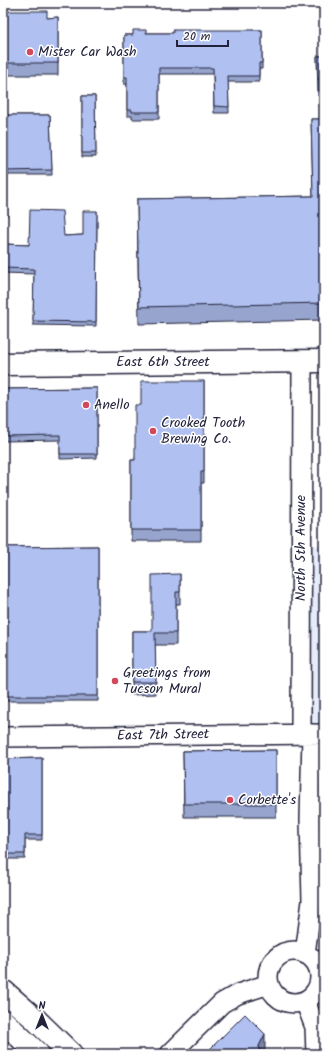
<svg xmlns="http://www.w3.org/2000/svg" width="327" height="1057" font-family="Kalam,sans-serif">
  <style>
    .built { fill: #e7ecfa }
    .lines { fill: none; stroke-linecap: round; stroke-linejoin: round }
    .minor-casing { stroke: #22223b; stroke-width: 22 }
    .major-casing { stroke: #22223b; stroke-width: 25 }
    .minor { stroke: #fff; stroke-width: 19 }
    .major { stroke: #fff; stroke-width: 22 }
    .wall { fill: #97a5ce; stroke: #22223b }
    .shaded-wall { fill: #7b86a8; stroke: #22223b }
    .building { fill: #b0c0f0; stroke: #22223b }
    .poi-dot { fill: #d1495b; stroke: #fff; stroke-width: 1.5 }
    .labels { text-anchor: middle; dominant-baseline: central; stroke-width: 3; stroke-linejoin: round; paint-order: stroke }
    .poi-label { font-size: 14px; fill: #22223b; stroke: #fff; text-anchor: start }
    .street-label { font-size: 14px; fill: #22223b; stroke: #fff }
  </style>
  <rect width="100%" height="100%" fill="#fff"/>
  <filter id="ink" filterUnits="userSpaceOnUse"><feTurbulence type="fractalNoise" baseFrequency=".025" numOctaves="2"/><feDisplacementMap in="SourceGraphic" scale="8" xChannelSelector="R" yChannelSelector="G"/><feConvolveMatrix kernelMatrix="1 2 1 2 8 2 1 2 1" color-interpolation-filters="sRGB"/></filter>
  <g filter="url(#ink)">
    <!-- built -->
    <path class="built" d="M324,545V734H301V546Z"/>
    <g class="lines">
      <!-- minor casing -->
      <g class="minor-casing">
        <path id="minor" d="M301,734L302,361
          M3,737L324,734
          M268 977a26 26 0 1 1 52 0a26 26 0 1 1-52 0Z
          M305,954L312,901L310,820L312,734
          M305,1001L315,1027L316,1054
          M170,1054L222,1003L238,994L269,984"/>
      </g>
      <!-- major casing -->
      <g class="major-casing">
        <path id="major" d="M3,364L324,361
          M3,991L35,1019L71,1054
          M3,1021L38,1054"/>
      </g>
      <!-- minor -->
      <use href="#minor" class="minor"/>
      <!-- major -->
      <use href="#major" class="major"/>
    </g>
    <!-- wall -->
    <path class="wall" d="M3,11L47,18L58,17V75H3Z
      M324,16V107H320V96H318L317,56H322Z
      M262,30V69H259V82H228L229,113H214L213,74H159V119H132V116H127V84H124V35H133L146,33H173Z
      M82,96H95L96,157H82Z
      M3,115H50L52,175H3Z
      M311,119H324V320L139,324L137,199L313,196Z
      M3,177H6L7,216H3Z
      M97,211L96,326L33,325L34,274L3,273V244L29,245L64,236L83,235Z
      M204,381V483H201V541H131V460H135L141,405Z
      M97,388V458L60,459V440L3,441V389Z
      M98,546V701H3V547Z
      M180,574V604H176V645H155L156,694L132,695V631H152Z
      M276,750V817H184L183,751Z
      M42,758V840H25V859H3V759Z"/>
    <!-- shaded-wall -->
    <path class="shaded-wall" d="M265,1034V1049L262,1054H259V1046Z"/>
    <!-- building -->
    <path class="building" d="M3,11H47V18L58,17V63H3Z
      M322,16H324V90H320V79H318L317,56H322Z
      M133,30H146V33H173V30H262V63H259V76H228L229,107L214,106L213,68H159V112H132V110H127V77H124V35H133Z
      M82,96H95L96,153H82Z
      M3,115H50L52,170L3,171Z
      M311,119H324V303L139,307L137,199L313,196Z
      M3,177H6L7,212H3Z
      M30,210L62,211L64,236L83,235V211H97L96,322L33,321L34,269L3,268V244L29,245Z
      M141,381H204V472H201V530H131V460H135V405H141Z
      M97,388V454H60V435L3,436V389Z
      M98,546V696H3V547Z
      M180,574V592H176V633H155L156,682H132V631H152V575Z
      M276,750V804H184L183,751Z
      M42,758V835H25V854H3V759Z
      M245,1014L265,1034L259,1046L260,1054H211L212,1053L209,1050Z"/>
  </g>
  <!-- markers -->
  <g class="poi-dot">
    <circle cx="30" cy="52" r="4"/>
    <circle cx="86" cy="405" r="4"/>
    <circle cx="153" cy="431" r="4"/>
    <circle cx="115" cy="681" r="4"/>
    <circle cx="230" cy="800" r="4"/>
  </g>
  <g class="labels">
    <!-- poi labels -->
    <g class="poi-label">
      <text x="38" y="52">Mister Car Wash</text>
      <text x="94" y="405">Anello</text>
      <text x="161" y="423">Crooked Tooth<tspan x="161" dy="16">Brewing Co.</tspan></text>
      <text x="123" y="673">Greetings from<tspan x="123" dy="16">Tucson Mural</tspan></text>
      <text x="238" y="800">Corbette's</text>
    </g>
    <!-- street labels -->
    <g class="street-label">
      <text x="163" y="362">East 6th Street</text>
      <text transform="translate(301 548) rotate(-90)">North 5th Avenue</text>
      <text transform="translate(163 735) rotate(-1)">East 7th Street</text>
    </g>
  </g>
  <!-- margin -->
  <rect width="327" height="1057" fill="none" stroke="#fff" stroke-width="16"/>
  <rect x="8" y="8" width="311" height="1041" fill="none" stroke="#22223b" stroke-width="1.5" filter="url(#ink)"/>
  <!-- north arrow -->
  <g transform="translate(42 1015)" stroke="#ffffff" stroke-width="3" paint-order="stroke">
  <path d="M0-3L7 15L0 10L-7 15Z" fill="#22223b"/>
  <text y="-6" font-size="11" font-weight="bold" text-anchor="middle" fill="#22223b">N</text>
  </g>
  <!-- scale -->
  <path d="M177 40v6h51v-6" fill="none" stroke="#22223b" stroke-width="2"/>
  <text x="183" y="40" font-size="12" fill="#22223b" stroke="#ffffff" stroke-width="3" paint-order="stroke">20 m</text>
</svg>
